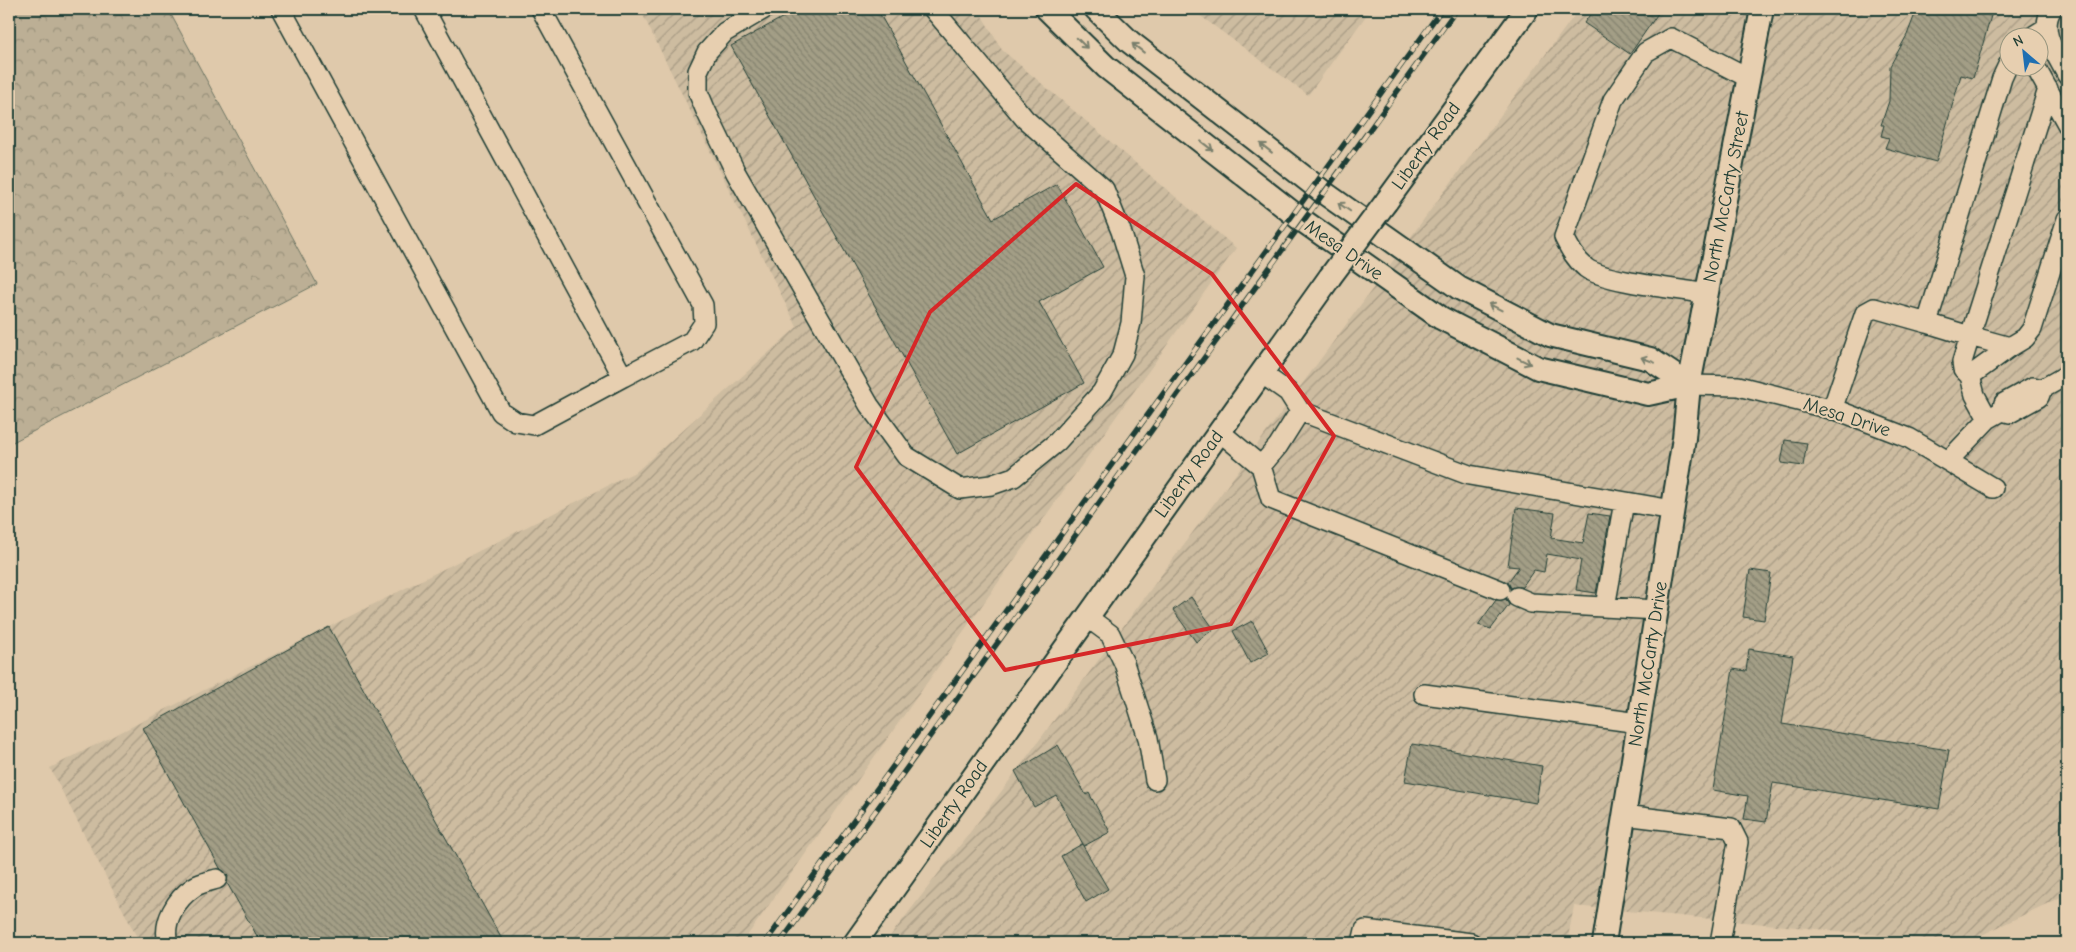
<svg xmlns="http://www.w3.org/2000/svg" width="2076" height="952" font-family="'Comic Neue',sans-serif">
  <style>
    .industrial { fill: url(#industrial-furrows); fill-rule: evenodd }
    .forest { fill: url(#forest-crowns); stroke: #6e7664 }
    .building { fill: url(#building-back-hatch); stroke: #1f3d34 }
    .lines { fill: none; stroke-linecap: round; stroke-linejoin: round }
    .minor-casing { stroke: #1f3d34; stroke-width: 22 }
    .major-casing { stroke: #1f3d34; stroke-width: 26 }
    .minor { stroke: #e7cfb0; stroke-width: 19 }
    .major { stroke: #e7cfb0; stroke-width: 22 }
    .rail-casing { stroke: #1f3d34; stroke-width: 5.5 }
    .rail { stroke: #e7cfb0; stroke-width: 4; stroke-dasharray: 11; stroke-linecap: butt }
    .major-bridge-casing { stroke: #1f3d34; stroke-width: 26; stroke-linecap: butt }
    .major-bridge { stroke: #e7cfb0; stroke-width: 22 }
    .oneway { stroke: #797f6c }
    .marked { fill: none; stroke: #d62828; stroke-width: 4; stroke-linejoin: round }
    .labels { text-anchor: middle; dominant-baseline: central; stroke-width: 4; stroke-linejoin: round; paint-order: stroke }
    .street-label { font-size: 19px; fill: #1f3d34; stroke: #e7cfb0 }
  </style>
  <defs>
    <pattern id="industrial-furrows" width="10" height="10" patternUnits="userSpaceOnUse" patternTransform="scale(1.25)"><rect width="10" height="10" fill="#cdbca0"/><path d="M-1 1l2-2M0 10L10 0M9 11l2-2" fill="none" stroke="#a69a83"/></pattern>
    <pattern id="forest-crowns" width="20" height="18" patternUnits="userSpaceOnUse" patternTransform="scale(1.25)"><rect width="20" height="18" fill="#bcaf95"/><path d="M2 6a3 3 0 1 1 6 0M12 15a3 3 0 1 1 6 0" fill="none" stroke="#98907a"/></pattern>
    <pattern id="building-back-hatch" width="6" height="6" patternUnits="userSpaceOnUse" patternTransform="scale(1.25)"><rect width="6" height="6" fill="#a39e86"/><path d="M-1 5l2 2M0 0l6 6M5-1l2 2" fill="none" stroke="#84826e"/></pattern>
  </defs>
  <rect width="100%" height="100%" fill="#dfc9ab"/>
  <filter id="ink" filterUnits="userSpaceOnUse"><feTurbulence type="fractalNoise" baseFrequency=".02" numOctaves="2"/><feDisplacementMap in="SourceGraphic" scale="10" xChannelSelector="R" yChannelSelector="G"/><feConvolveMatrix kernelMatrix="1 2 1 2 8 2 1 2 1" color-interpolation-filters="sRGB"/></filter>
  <g filter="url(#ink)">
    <!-- industrial -->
    <path class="industrial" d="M640,9H978L1002,50L1236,248L742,943H140L50,768L637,471L797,327Z
      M1191,9H1371L1308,95Z
      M1579,9H2067V894L1965,943L1574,906L1567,943H885L1001,792ZM2008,38H2038V68H2008Z"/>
    <!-- forest -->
    <path class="forest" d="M9,9H168L317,284L9,444Z"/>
    <!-- building -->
    <path class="building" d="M798,9H877L993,219L1057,184L1103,267L1039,302L1084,383L957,454L731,46Z
      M1594,9H1661L1630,54L1584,23Z
      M1917,9H1993L1973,78L1961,75L1936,162L1885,148L1889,138L1881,136L1884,125H1881L1889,101L1890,66L1907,35Z
      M1785,440L1807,443L1803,466L1781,463Z
      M1516,508L1555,513L1551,538L1583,543L1589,513L1610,516L1596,593L1576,590L1581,560L1547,554L1544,572L1534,570L1522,587L1511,588L1508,582L1519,567L1508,566Z
      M1750,570L1771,573L1764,620L1743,617Z
      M1191,597L1214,629L1196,642L1173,610Z
      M1506,599L1509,605L1491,629L1478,625L1496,600Z
      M1252,621L1269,653L1250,663L1233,631Z
      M329,627L504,943H261L227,883L228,876L220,868L143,728Z
      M1749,649L1793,656L1782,724L1949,750L1939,809L1773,783L1766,822L1744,819L1748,796L1713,790L1733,669L1746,671Z
      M1412,744L1542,766L1536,803L1405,781Z
      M1058,745L1086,795L1089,793L1110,832L1084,846L1056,795L1034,807L1015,771Z
      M1082,844L1108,889L1086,902L1061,856Z"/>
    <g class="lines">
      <!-- minor casing -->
      <g class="minor-casing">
        <path id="minor" d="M281,9L501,412L516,422L534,425L623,377L424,9
          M541,9L703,305L704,323L692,341L623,377
          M764,9L725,32L707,52L698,71V92L706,111L736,173L869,405L906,456L960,489L991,485L1014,477L1057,442L1102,392L1123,354L1131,323L1135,276L1121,231L1104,189L1025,119L933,9
          M2052,9C2038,31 2057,55 2067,75
          M2030,38L2046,28
          M2008,65L2002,78L1927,323L1970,336L2048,89
          M2036,68L2067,124
          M1707,294C1680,289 1605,282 1586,268C1575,259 1570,249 1564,237L1613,100L1646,52L1671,38L1749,78
          M2010,347L2025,338L2032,329L2067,219
          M1970,376L2010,347L1970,336L1962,362L1963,369L1970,376L1975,395L1988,419
          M1689,385L1738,386L1842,412L1909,438L1993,488
          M2042,389L2067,375
          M1832,410L1865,313L1874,308L1927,323
          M1300,411L1469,475L1673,510
          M1220,432L1261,466L1271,499L1500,590
          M1948,461L1988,419L2002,411L2010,413L2039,397L2042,389L2033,387L2004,403L2002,411
          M1261,466L1278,446L1300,411L1288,392L1261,373
          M1517,597L1531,603L1657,610
          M1605,607L1624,502
          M1087,617L1110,634L1124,663L1148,738L1155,780
          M1424,694L1639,723
          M1624,815L1731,828L1738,842L1720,943
          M168,943C162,922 176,899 194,887C200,883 210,881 217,879
          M1362,943L1365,930L1471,943"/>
      </g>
      <!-- major casing -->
      <g class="major-casing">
        <path id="major" d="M1047,9L1106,67L1299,218L1441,318L1538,368L1648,394L1689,385
          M1096,9L1130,42L1323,192L1459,288L1550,335L1650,359L1689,385
          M1386,202L1527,9
          M855,943L1330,277
          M1604,943L1684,438L1689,385L1762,9"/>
      </g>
      <!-- minor -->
      <use href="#minor" class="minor"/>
      <!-- major -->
      <use href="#major" class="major"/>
      <!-- rail casing -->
      <g class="rail-casing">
        <path id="rail" d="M765,943L1442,9
          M780,943C1005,631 1232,321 1457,9"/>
      </g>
      <!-- rail -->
      <use href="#rail" class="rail"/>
      <!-- major-bridge casing -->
      <g class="major-bridge-casing">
        <path id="major-bridge" d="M1330,277L1386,202"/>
      </g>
      <!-- major-bridge -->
      <use href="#major-bridge" class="major-bridge"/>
    </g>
    <!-- one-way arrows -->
    <defs><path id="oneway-shaft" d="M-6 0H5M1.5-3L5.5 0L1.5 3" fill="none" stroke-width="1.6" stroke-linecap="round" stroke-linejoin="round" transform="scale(1.25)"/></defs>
    <g class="oneway">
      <use href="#oneway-shaft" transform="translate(1082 43) rotate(45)"/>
      <use href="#oneway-shaft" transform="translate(1138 48) rotate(-142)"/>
      <use href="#oneway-shaft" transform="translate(1207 146) rotate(38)"/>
      <use href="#oneway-shaft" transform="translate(1266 148) rotate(-142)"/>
      <use href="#oneway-shaft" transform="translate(1344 207) rotate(-145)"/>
      <use href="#oneway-shaft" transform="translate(1495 307) rotate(-153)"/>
      <use href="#oneway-shaft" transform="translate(1648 360) rotate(-159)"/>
      <use href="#oneway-shaft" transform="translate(1524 361) rotate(27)"/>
    </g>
  </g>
  <!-- marked area -->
  <path class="marked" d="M1076,184L1212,274L1334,436L1231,624L1005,670L856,467L930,312Z"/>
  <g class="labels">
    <!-- street labels -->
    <g class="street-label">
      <text transform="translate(1426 146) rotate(-54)">Liberty Road</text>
      <text transform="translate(1726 197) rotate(-79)">North McCarty Street</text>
      <text transform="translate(1344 250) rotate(35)">Mesa Drive</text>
      <text transform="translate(1847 417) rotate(18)">Mesa Drive</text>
      <text transform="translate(1189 474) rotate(-54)">Liberty Road</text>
      <text transform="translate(1648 664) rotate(-81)">North McCarty Drive</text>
      <text transform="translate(954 804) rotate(-55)">Liberty Road</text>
    </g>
  </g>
  <!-- margin -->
  <rect width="2076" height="952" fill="none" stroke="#e7cfb0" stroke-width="30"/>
  <rect x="15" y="15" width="2046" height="922" fill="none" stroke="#1f3d34" stroke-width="2" filter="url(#ink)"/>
  <!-- north arrow -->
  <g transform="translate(2024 52) rotate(332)"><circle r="24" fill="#e7cfb0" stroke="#97957e"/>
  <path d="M0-4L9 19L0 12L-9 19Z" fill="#1f6fb2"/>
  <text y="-8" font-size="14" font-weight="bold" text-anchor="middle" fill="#1f3d34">N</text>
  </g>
</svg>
